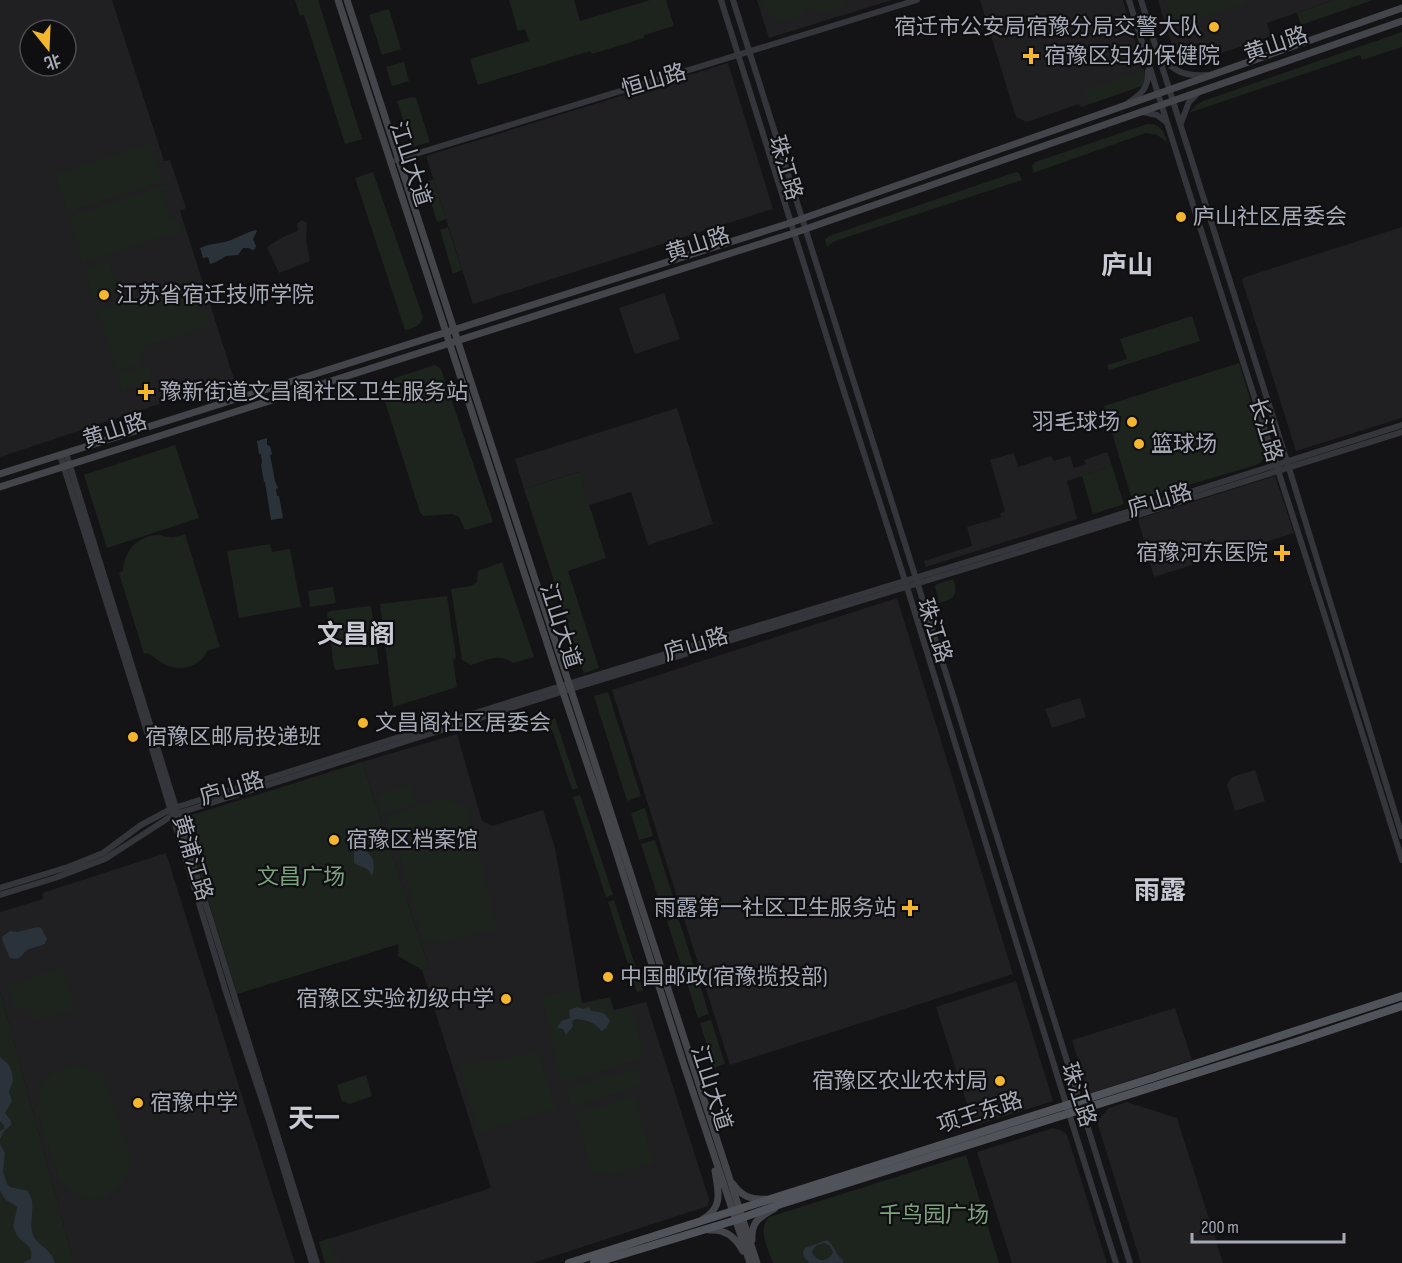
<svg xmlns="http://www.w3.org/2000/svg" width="1402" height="1263" font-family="'Sofia Sans Condensed','Noto Sans SC',sans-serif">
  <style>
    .built { fill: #202023; fill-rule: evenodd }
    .green { fill: #1c241d }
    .water { fill: #2a333a; fill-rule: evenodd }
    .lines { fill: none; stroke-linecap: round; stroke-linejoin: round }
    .tertiary { stroke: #35363b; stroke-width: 6 }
    .secondary { stroke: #43454b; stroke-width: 7 }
    .primary { stroke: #51535a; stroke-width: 8 }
    .poi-dot { fill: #f4b62e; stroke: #0f0f11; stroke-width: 2 }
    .labels { text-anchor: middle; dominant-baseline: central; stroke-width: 4.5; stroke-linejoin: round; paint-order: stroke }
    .poi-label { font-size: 22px; fill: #a6aab6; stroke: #0f0f11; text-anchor: start }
    .street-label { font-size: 22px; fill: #a6aab6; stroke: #0f0f11 }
    .park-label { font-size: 22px; fill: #7ca280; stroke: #0f0f11 }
    .quarter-label { font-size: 26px; font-weight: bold; fill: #c7cad2; stroke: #0f0f11 }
  </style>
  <rect width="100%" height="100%" fill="#141416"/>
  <!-- built -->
  <path class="built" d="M0,0H112L164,161L170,160L186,208L180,211L234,379L0,457ZM30,30H66V66H30Z
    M757,0H892L769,38Z
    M980,0H1123L1146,77L1145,85L1081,107L1079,104L1027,122L1016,117Z
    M1158,0H1334L1267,23L1271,36L1189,64H1184L1176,58Z
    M728,63L773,209L473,304L426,156Z
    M302,220L307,223L306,241L310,261L279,273L267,247L283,237L298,231L297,224Z
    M1402,227V418L1296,451L1242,280L1245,277Z
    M664,293L680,339L635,354L619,308Z
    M677,408L713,524L648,545L631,492L589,505L578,472L524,489L515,459Z
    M1107,452L1112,466L1067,481L1077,519L926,567L924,561L972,546L967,527L1001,517L1000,513L1005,511L990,460L1014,453L1018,467L1051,456L1054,461L1070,456L1074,468L1086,464L1084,460Z
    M1275,476L1294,533L1154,577L1138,519Z
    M897,598L1013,974L730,1065L612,690Z
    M1080,698L1086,717L1052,728L1045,709Z
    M457,734L482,821L492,826L543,810L555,848L582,1003L610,997L614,1010L646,1002L709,1199L708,1206L533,1263H325L319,1242L491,1188L422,970L429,968L362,762Z
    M1255,770L1265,801L1235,811L1227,785L1232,777Z
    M166,853L269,1182L295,1263H74L0,991V912L43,899L42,893Z
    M1016,981L1053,1101L974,1126L936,1007Z
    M1175,1008L1192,1060L1088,1094L1072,1040Z
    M1127,1102L1177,1118L1223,1263H1141L1098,1125L1099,1119L1109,1108Z
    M1053,1128L1060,1130L1066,1134L1068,1138L1107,1263H1012L977,1152Z"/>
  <!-- green -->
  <path class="green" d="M295,0H318L362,139L345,144L304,15L300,16Z
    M509,0H574L580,21L650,0H666L674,26L644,35V38L592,54L590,51L478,85L470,59L529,41L525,29L518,31Z
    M761,0H845L847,5L819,14L817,8L808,11L806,7C806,8 801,14 800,15C792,22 775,20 768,13C764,10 763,5 761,0Z
    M1166,0H1245L1246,3L1244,4L1177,26L1173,24Z
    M1334,0H1373L1301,25L1297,13Z
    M389,9L401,49L382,55L369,15Z
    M1402,32V47L1362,60L1360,55L1189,113L1196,105L1203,101Z
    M404,62L409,81L392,86L386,67Z
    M1144,71L1146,77L1145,85L1089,104L1084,90Z
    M412,97L416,98L430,142L412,147L397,101Z
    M1147,124C1160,123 1164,131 1167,142L1157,135L1146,133L1033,173L1032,166L1035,162Z
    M150,143L162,178L160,182L70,211L67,210L55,174Z
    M373,172L423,317C421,326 414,328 405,330L355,178Z
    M1016,172L1019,173L1022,180L835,241L829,245L827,247L825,239L829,236Z
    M433,179L446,219L437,222L425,182Z
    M163,186L166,187L167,190L162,192L171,221L177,219L180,228L179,232L83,263L68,217Z
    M448,227L462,270L453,274L440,230Z
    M108,261L119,291L94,300L85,269Z
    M193,280L197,282L199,290L194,292L200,312L206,310L210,322L209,326L147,346C140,350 140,356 141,363L117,371L97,311L139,297L141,302L186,287L185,282Z
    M1192,316L1200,341L1109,370L1107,365L1127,359L1120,339Z
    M1239,363L1265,447C1265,456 1264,462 1256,465L1138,500L1131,496L1104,406Z
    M149,365L154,379L122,390L117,375Z
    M435,365L441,369L493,522L465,530L459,517L453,514L423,516L420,512L379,383Z
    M175,445L199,518L107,548L84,475Z
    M1112,466L1124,504L1093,514L1082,476Z
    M579,472L606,558L568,571L599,668L584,673L524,489Z
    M185,534L220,647L207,651C204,658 200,662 193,665C176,673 162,664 148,653L144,654L119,573L123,571C124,552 136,537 156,535C162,535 166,537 171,537C175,538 181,535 185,534Z
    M270,544L272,552L290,549L301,607L239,618L227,551Z
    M502,562L534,657L513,663C500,652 485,661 471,665L462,660L451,589L471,586L477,582L478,571Z
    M953,579C959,594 954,600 939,603L935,586L937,584Z
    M333,587L336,603L310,607L308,591Z
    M447,596L456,658L453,659L457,687L393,707L380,604Z
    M371,606L379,664L336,670L334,667L327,613L330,611Z
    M608,692L641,796L627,801L594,696Z
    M555,718L578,788L572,790L553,732L546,723Z
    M362,762L429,968L422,970L398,956L399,944L237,994L183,819L195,814Z
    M410,785L416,804L382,814L377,795Z
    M580,795L613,895L606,897L573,797Z
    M445,798L467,809L497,929L436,944L435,940L424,943L397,843H394L386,816Z
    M645,808L653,836L639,840L631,813Z
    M655,840L676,906L662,910L641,844Z
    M614,900L643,990L637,992L608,902Z
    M678,917L709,1014L698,1018L667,921Z
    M63,967L76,1008L35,1021L30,1007L16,1011L8,986Z
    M578,990L580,1004L609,998L613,1011L630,1007L643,1049L644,1056L642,1059L561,1083L542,995Z
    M0,991L74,1263H0Z
    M711,1020L725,1064L714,1068L700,1023Z
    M538,1052L556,1108L479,1133L459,1066Z
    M73,1065L85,1067L93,1072L102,1069L130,1154V1171H128C114,1203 84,1210 62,1181H60L36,1107L38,1106C37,1078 49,1073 73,1065Z
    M637,1068L643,1085L571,1107L566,1089Z
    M366,1075L372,1096L350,1104L342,1101L337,1085Z
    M634,1096L654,1163L607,1176L605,1171L593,1175L575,1113Z
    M966,1155L999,1263H773C768,1248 757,1230 769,1217Z
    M334,1237L330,1244L335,1260H339L340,1263H325L319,1242Z"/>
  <!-- water -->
  <path class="water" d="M256,230L257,231L253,239L256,246L255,249L252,250L249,248H243L238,255L226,256L216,262L210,264L208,257L203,258L200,248C210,243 219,244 228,241C238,238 246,232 256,230Z
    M267,438V445L270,446L272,454L270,455L275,481L278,488L276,489L277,496H279L283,518L271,520L265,482H264L261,464L262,463L261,454H259L257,441Z
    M362,849C374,854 376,865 372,876C367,865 363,869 354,863V851Z
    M38,927L41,928L47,939L45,944C40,946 34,947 29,949C20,954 23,961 10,958L3,942L2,937L10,931L17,932Z
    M577,1007L583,1009L589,1007L591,1011C599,1012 606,1012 610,1021L606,1028L602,1031H601C596,1022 585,1020 576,1019L572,1021L573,1026L566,1035L563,1029L557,1028L561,1021L570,1018L569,1010Z
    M0,1057L9,1065L12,1073L13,1081L9,1092L12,1101L5,1113L11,1121V1125L4,1131L0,1139V1131L4,1129V1126L0,1121Z
    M0,1144L5,1153L3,1172L7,1184L10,1187L28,1191C37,1205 29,1217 32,1232C34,1241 42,1245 48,1251C51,1254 53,1258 55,1263H23L31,1259C34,1242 20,1245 15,1231C11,1224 17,1215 17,1207L6,1200L0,1191Z
    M827,1240C835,1245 835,1255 843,1260V1263H809L804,1257L803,1252L805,1248ZM824,1243L830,1246L833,1252C829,1263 815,1263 812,1251L817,1245Z"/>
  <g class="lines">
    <!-- tertiary -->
    <path class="tertiary" d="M721,0L840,379L907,587L1062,1091L1116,1263
      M733,0C865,421 1001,841 1130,1263
      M1129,0C1217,288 1313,573 1402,860
      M1141,0L1289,468L1402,836
      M1158,54C1173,70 1183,77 1206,75
      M1128,103C1141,94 1149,88 1148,71
      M1143,112L1157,115L1166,122
      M1181,123L1189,102L1197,94
      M396,160L917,0
      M66,453L317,1263
      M60,455L136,696L226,992L268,1118L312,1263
      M0,888L68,867L103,853L141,825L171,809L561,686L1042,539L1402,425
      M0,895L55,878L105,859L173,815L571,689L1001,558L1402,432"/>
    <!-- secondary -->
    <path class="secondary" d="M338,0L561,686L605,817L684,1065L750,1263
      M347,0C484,421 620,842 757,1263
      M0,474L790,223L1402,8
      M0,487L794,233L1402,21
      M733,1184C741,1196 751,1200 765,1199
      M703,1219C724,1207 718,1191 715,1171
      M709,1230C726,1229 735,1237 743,1251
      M752,1240C751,1220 761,1217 775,1208"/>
    <!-- primary -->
    <path class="primary" d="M569,1263L1149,1079L1402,996
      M594,1263L736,1220L781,1204L1295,1042L1402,1006"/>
  </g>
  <!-- markers -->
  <g class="poi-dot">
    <circle cx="1214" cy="27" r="6"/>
    <path d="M1028 47h6v6h6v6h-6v6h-6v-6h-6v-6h6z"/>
    <circle cx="1181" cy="217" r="6"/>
    <circle cx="104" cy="295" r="6"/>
    <path d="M143 383h6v6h6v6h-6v6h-6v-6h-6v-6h6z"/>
    <circle cx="1132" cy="422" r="6"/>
    <circle cx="1139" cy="444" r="6"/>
    <path d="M1279 544h6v6h6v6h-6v6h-6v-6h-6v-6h6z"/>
    <circle cx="363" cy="723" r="6"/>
    <circle cx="133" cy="737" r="6"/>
    <circle cx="334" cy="840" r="6"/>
    <path d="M907 899h6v6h6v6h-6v6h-6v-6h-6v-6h6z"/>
    <circle cx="608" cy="977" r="6"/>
    <circle cx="506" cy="999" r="6"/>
    <circle cx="1000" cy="1081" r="6"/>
    <circle cx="138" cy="1103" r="6"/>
  </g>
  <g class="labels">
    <!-- poi labels -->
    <g class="poi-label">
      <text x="1202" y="27" text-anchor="end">宿迁市公安局宿豫分局交警大队</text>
      <text x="1044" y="56">宿豫区妇幼保健院</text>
      <text x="1193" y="217">庐山社区居委会</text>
      <text x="116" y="295">江苏省宿迁技师学院</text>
      <text x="160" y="392">豫新街道文昌阁社区卫生服务站</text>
      <text x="1120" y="422" text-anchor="end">羽毛球场</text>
      <text x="1151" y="444">篮球场</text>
      <text x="1268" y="553" text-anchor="end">宿豫河东医院</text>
      <text x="375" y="723">文昌阁社区居委会</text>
      <text x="145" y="737">宿豫区邮局投递班</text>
      <text x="346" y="840">宿豫区档案馆</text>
      <text x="896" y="908" text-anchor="end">雨露第一社区卫生服务站</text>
      <text x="620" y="977">中国邮政(宿豫揽投部)</text>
      <text x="494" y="999" text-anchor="end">宿豫区实验初级中学</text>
      <text x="988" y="1081" text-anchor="end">宿豫区农业农村局</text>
      <text x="150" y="1103">宿豫中学</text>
    </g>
    <!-- street labels -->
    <g class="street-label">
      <text transform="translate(1276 45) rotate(-19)">黄山路</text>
      <text transform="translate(654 81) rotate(-17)">恒山路</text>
      <text transform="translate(410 164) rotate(72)">江山大道</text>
      <text transform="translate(785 168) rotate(73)">珠江路</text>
      <text transform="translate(698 245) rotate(-18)">黄山路</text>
      <text transform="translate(1265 430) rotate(73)">长江路</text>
      <text transform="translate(115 431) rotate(-18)">黄山路</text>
      <text transform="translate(1160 501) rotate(-17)">庐山路</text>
      <text transform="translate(560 626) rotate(72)">江山大道</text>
      <text transform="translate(934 631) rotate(72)">珠江路</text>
      <text transform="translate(696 645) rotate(-17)">庐山路</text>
      <text transform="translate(232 789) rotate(-17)">庐山路</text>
      <text transform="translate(192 858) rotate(73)">黄浦江路</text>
      <text transform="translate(711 1088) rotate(72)">江山大道</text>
      <text transform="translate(1078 1095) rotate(72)">珠江路</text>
      <text transform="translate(980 1113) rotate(-18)">项王东路</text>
    </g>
    <!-- park labels -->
    <g class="park-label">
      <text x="301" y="877">文昌广场</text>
      <text x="934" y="1215">千鸟园广场</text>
    </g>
    <!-- quarter labels -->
    <g class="quarter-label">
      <text x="1127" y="266">庐山</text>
      <text x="356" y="635">文昌阁</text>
      <text x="1160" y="891">雨露</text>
      <text x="314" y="1119">天一</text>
    </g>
  </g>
  <!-- north arrow -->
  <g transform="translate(48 48) rotate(162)"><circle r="28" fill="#0f0f11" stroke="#4b4d53" stroke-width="1.5"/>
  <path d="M0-4.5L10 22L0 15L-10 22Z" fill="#f4b62e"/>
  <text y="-9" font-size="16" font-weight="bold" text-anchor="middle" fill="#a6aab6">北</text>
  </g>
  <!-- scale -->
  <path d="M1192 1233v9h152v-9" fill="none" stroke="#a6aab6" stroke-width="3"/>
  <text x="1201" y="1233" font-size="18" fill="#a6aab6" stroke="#0f0f11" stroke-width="4.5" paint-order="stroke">200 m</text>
</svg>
